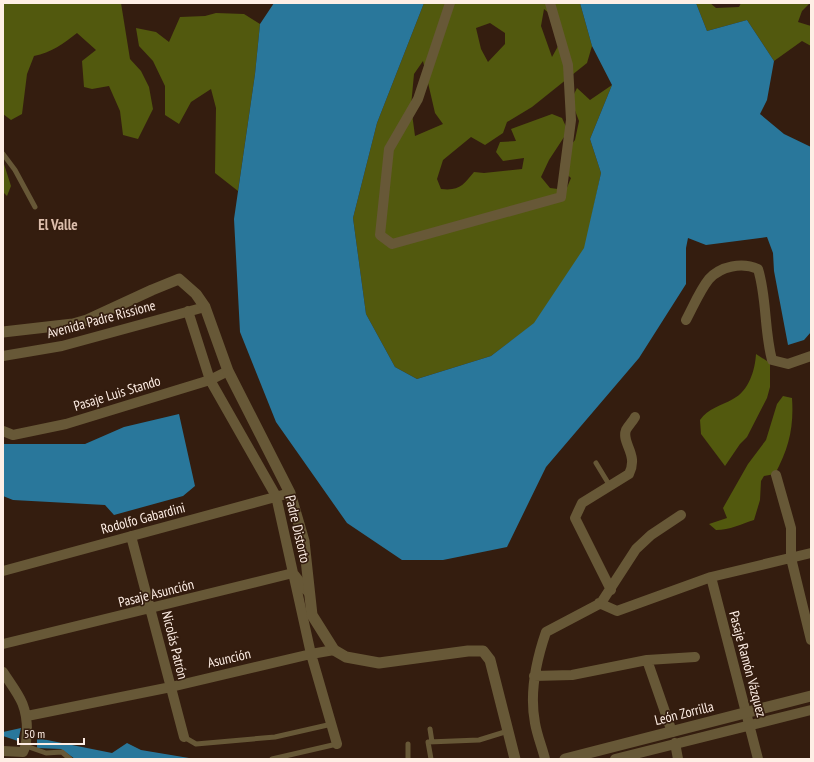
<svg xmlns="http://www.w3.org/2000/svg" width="814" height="762" font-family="'PT Sans Narrow',sans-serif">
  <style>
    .forest { fill: #52590e; fill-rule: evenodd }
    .water { fill: #29779b }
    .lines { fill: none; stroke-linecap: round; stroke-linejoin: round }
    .service { stroke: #675837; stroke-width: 5 }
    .minor { stroke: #675837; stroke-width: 10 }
    .tertiary { stroke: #675837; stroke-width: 11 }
    .labels { text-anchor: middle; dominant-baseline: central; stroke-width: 3.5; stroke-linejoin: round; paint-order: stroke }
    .street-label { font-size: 14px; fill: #feeee5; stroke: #341d0f }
    .neighbourhood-label { font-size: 15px; font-weight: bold; fill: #dcbeac; stroke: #341d0f }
  </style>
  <rect width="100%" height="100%" fill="#341d0f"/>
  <!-- forest -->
  <path class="forest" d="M3,3H121L130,59L141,71L149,87L153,109L138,139L123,135L120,111L109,86L92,89L84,87L82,61L96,50L77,33C64,43 51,53 34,56L27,74L22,114L11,120L3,114Z
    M424,3H580L592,46L587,63L532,107L507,122L503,133L485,145L471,137L443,160L437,179L441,189C460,191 463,185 474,172L484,173L522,169L524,158L503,161L496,152L500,142L516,141L511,129L552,114L562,118L568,131L549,160L541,177L550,188L566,190L571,178L560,168L562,156L575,140L579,121L571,100L577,88L590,100L612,85L590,139L601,173L585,248L535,323L491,356L417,379L395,367L366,314L353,218L377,123ZM544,9L556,19L562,39L552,57L541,26ZM490,23L505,33V44L488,62L481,49L476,28ZM423,61L435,113L443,124L415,136L411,106L414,74Z
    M696,3H710L716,8L739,7L741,3H810L802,11L798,22L811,26V46L802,41L774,61L747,20L707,31Z
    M216,13L244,14L260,24L255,74L238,191L215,173L216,108L211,89L191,102L179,124L165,115V86L153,61L139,46L136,28L156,32L169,42L180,17L205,16Z
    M3,161L11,186L7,196L3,192Z
    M756,354L770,363V387L767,398L747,437L740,444L725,466L701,434L700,420C708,408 721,406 733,399C749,391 755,370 756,354Z
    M783,396L792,398C794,427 789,448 775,474L764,476L761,481L760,500L754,520C741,524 730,530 716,530L709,524L727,518L723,508L748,464L766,440L777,404Z"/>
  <!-- water -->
  <path class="water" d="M274,3H424L377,123L353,218L366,314L395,367L417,379L491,356L534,323L584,248L601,173L590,139L612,85L592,46L580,3H696L707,31L747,20L774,61L767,100L760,114L784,134L811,147V332L804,340L788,345L774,271L773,253L767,237L706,245L688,238L686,248V284L639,358L546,467L507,547L443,560H402L347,523L276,422L240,332L234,219L255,74L260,24Z
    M179,414L195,486L183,496L114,515L105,505L13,500L3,496V444H85L124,427Z
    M21,728L18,741L3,736V732Z
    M37,738L112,753L127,743L141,750L195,759H75L61,749L37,748Z"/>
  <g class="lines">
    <!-- service -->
    <path class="service" d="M3,154L15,170L35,207
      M596,463L610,486
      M430,729L432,742
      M184,737L196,744L275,737L332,724
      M408,744V759
      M26,746L46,753L62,752L70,759
      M272,759L337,744
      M431,759L428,742L479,740L508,731"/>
    <!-- minor -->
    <path class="minor" d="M450,3L418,99L389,149L380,235L392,244L561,197L571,120L568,65L550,3
      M188,311L210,380L276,496L311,654L337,744
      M686,320C693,307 700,290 709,279C721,266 742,262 758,269C767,298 764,330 772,360L788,364L811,356
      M3,356L62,346L205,307
      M3,431L13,435L66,424L210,380L228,371
      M776,475L791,528V558L811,640
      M131,536L184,737
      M3,571L290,493
      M711,577L758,759
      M611,590L575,518L582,503L629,474C639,454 621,443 626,430C628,426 633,421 635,417
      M599,603L617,611L711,577L811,553
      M3,644L293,573L308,592
      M647,660L672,732
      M3,672C18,695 27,703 27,731C26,739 27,745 23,752
      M534,676L572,675L647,660L695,657
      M27,716L171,687L311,654L334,650
      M675,743L678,759
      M3,751L23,752
      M545,759C542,747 537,735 535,723C529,692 536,661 546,632L601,603L636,549L651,535L681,515
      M615,759L811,710"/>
    <!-- tertiary -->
    <path class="tertiary" d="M3,332L73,324L87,320L152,290L179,279L196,294L205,307L228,371L290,493L304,541L312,615L334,650L346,657L379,663L468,651H483L490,660L515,759
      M565,759L811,696"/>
  </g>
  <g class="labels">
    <!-- street labels -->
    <g class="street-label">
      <text transform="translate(101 319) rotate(-15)">Avenida Padre Rissione</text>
      <text transform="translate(117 393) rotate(-17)">Pasaje Luis Stando</text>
      <text transform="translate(143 518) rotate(-15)">Rodolfo Gabardini</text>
      <text transform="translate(298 529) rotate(77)">Padre Distorto</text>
      <text transform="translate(156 593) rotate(-14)">Pasaje Asunción</text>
      <text transform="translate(175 645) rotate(76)">Nicolás Patrón</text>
      <text transform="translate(229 658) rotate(-13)">Asunción</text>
      <text transform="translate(748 664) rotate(75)">Pasaje Ramón Vázquez</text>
      <text transform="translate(684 713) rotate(-14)">León Zorrilla</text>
    </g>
    <!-- neighbourhood labels -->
    <g class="neighbourhood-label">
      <text x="58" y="224">El Valle</text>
    </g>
  </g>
  <!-- border -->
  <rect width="814" height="762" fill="none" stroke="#feeee5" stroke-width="8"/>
  <!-- scale -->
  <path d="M18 738v6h66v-6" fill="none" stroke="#feeee5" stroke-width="2"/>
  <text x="24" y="738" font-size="12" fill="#feeee5" stroke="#341d0f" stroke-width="3" paint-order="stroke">50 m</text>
</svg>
